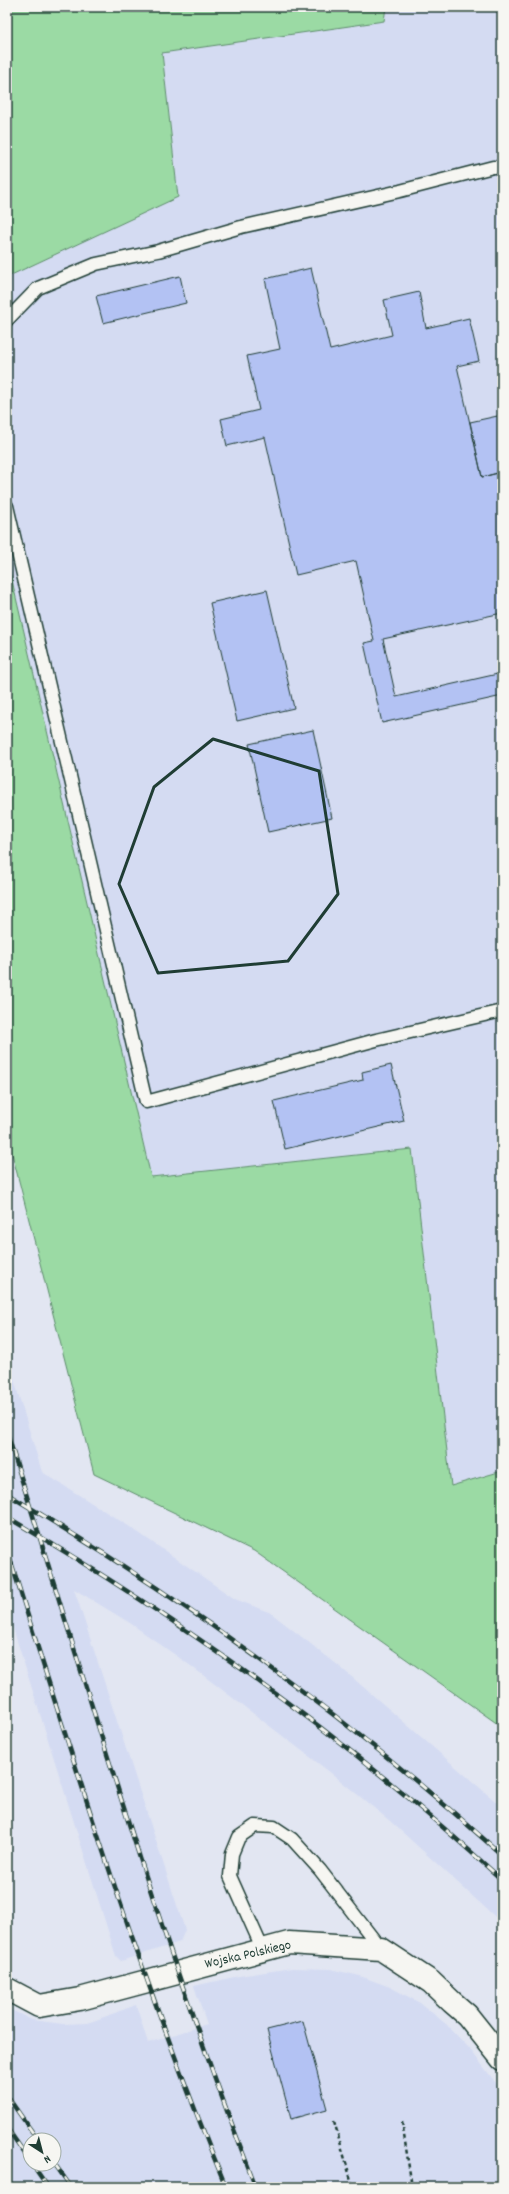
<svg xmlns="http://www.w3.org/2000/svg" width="509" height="2194" font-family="Dekko,sans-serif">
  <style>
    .built { fill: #d4dbf2; fill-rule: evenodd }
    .green { fill: #9bdaa4; stroke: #5d8c6c }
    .building { fill: #b3c2f3; stroke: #1f3d34 }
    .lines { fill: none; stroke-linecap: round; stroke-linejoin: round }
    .lane-casing { stroke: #1f3d34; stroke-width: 15 }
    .secondary-casing { stroke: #1f3d34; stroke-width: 25 }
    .path { stroke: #1f3d34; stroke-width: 2.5; stroke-dasharray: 4 3; stroke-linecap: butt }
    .lane { stroke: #f6f6f2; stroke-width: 12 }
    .secondary { stroke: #f6f6f2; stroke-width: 22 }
    .rail-casing { stroke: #1f3d34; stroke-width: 4.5 }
    .rail { stroke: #f6f6f2; stroke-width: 3; stroke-dasharray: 9; stroke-linecap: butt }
    .marked { fill: none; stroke: #1f3d34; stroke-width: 3; stroke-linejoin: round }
    .labels { text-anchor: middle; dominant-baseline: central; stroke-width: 3; stroke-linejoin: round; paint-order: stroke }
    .street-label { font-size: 14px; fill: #1f3d34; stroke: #f6f6f2 }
  </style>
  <rect width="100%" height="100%" fill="#e2e6f2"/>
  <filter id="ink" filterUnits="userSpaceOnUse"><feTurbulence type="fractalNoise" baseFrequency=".025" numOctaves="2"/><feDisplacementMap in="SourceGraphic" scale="8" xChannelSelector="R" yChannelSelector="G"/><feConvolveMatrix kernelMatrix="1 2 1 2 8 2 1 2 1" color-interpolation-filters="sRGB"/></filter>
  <g filter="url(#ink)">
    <!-- built -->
    <path class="built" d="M386,7H502V1471L451,1487L412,1149L151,1177L7,559V277L178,197L162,53L384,21Z
      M7,1357L42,1472L130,1527L235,1599L271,1613L339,1666L502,1807V1923L390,1821L331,1773L191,1666L130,1623L74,1589L185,1930L180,1942L121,1961L116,1956L7,1609Z
      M292,1968L330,1969L360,1976L390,1987L420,2003L446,2024L469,2048L502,2091V2187H7V2008L32,2020L63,2024L88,2023L136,2005L148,2043L207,2024L194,1986L239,1976ZM30,2140H54V2164H30Z"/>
    <!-- green -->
    <path class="green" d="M7,7H386L384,21L162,53L178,197L7,277Z
      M7,559L151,1177L412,1149L451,1486L502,1471V1727L254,1551L94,1474L7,1134Z"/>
    <!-- building -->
    <path class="building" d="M311,268L330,350L392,335L384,300L419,292L426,328L469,318L479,361L457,366L482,477L498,473L500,482L502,481V613L383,639L396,697L502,673V696L382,723L364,643L374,641L356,561L296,575L265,437L227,446L221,419L259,410L247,356L280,349L265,279Z
      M180,276L186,303L103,323L96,296Z
      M502,415V472L482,477L470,422Z
      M267,590L294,708L237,721L210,603Z
      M313,730L332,818L268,832L249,744Z
      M391,1065L404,1121L285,1149L274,1101L363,1080L362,1072Z
      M303,2021L327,2109L291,2119L267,2030Z"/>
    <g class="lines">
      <!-- lane casing -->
      <g class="lane-casing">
        <path id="lane" d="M7,320L38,288L96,264L158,251L241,227L400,191L493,167H502
          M7,506L146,1102L376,1040L502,1011
          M263,1950L230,1876L232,1854L239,1837L255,1826L274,1827L292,1839L320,1870L381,1949"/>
      </g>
      <!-- secondary casing -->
      <g class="secondary-casing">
        <path id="secondary" d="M7,1989L39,2006L80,1999L289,1943L381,1949L431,1982L452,2002L467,2015L502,2059"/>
      </g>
      <!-- path -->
      <path class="path" d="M334,2121L353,2187
        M402,2122L412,2187"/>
      <!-- lane -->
      <use href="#lane" class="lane"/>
      <!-- secondary -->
      <use href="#secondary" class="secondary"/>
      <!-- rail casing -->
      <g class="rail-casing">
        <path id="rail" d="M7,1433C87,1685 159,1940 256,2187
          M7,1494C185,1599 348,1717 502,1855
          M7,1517C184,1621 351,1741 502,1880
          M7,1549C74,1763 140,1979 226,2187
          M7,2096L38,2140
          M7,2128L30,2161
          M54,2163L71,2187
          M32,2164L48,2187"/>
      </g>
      <!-- rail -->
      <use href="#rail" class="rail"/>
    </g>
  </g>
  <!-- marked area -->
  <path class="marked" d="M213,739L319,771L338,894L288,961L158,973L119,884L154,787Z"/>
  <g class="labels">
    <!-- street labels -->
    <g class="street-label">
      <text transform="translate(248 1955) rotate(-13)">Wojska Polskiego</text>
    </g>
  </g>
  <!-- margin -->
  <rect width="509" height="2194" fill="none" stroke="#f6f6f2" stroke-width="24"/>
  <rect x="12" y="12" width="485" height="2170" fill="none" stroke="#1f3d34" stroke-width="1.5" filter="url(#ink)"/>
  <!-- north arrow -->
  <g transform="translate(42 2152) rotate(144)"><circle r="19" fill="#f6f6f2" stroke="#a0aca6"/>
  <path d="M0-3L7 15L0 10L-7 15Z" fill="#1f3d34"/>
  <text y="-6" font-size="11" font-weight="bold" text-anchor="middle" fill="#1f3d34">N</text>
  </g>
</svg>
